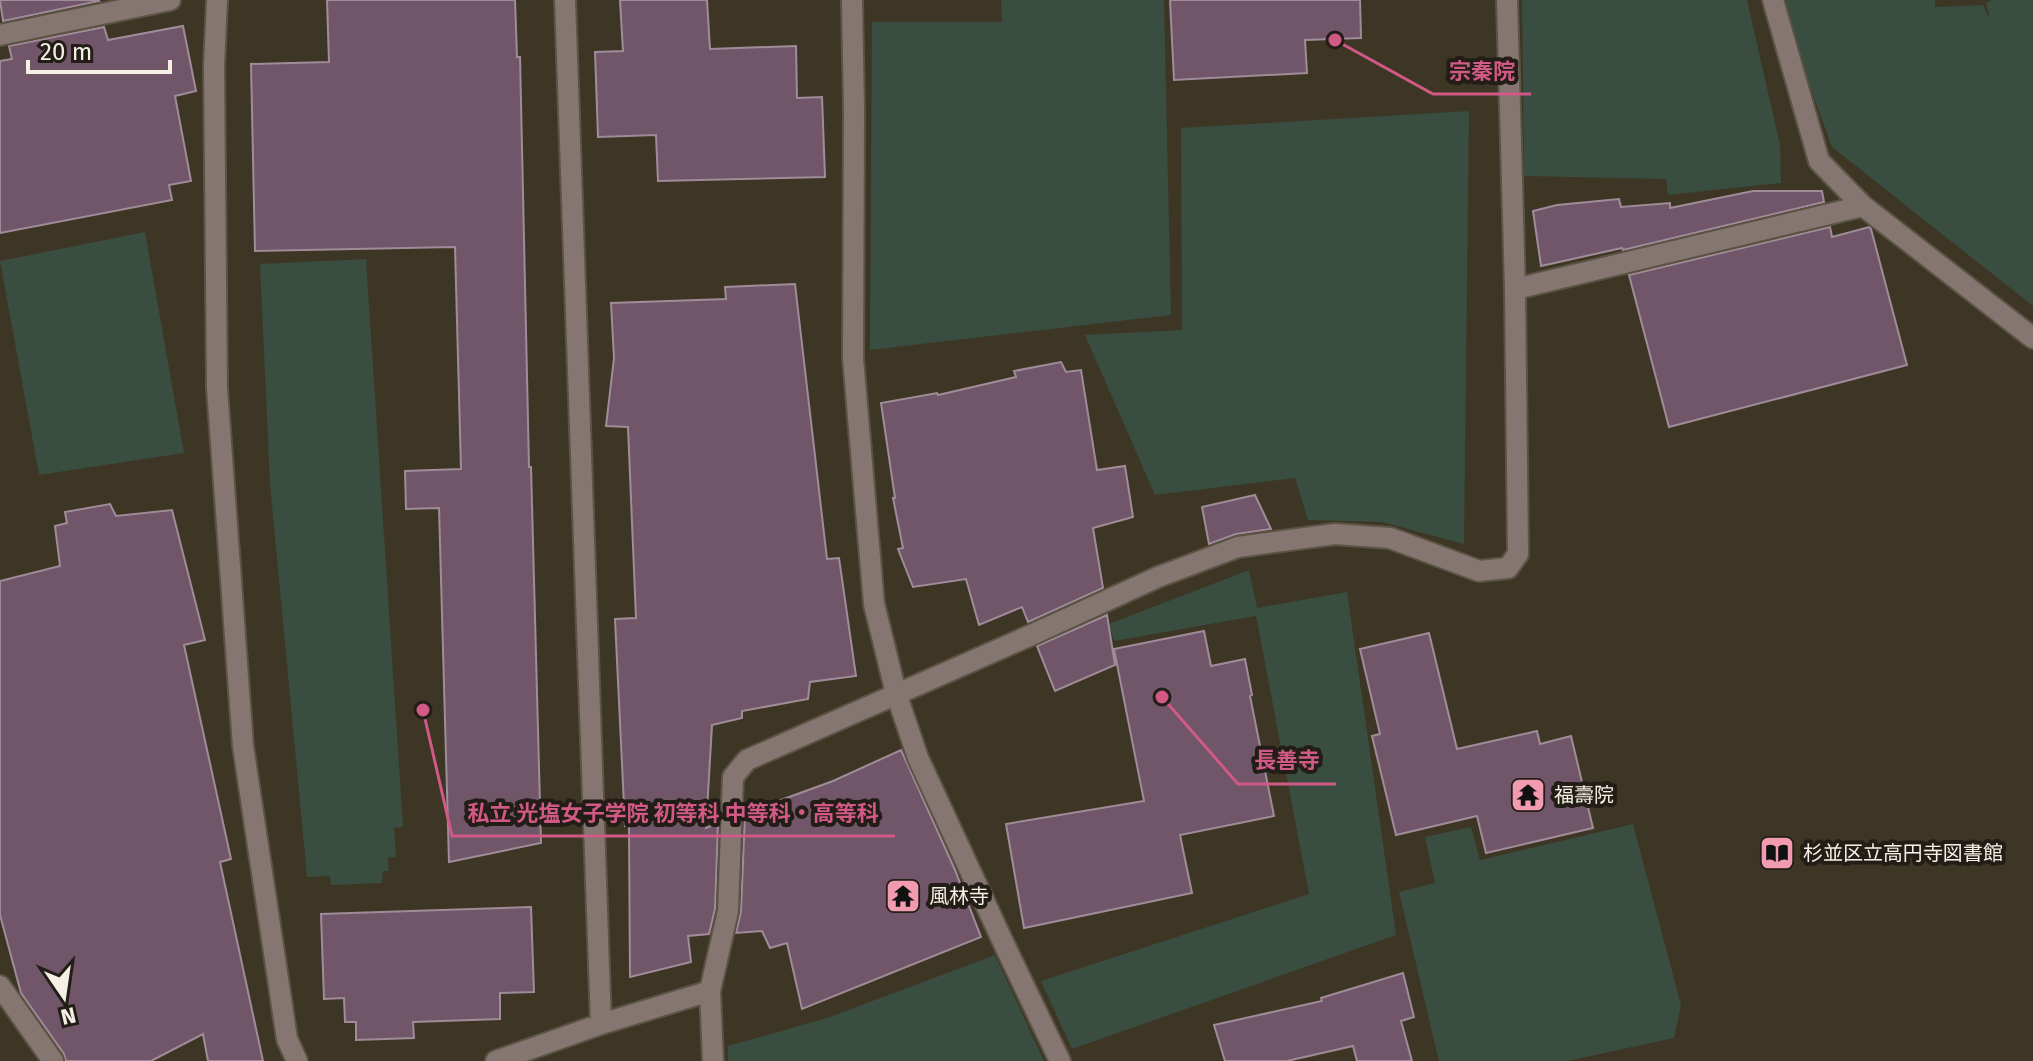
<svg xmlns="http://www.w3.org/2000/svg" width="2033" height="1061" font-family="'Fira Sans','Noto Sans JP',sans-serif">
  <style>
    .green { fill: #394d40 }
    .building { fill: #705668; stroke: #a08c99; stroke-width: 2 }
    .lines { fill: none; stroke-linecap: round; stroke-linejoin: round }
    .minor-casing { stroke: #5b5444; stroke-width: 24 }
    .minor { stroke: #857672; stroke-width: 20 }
    .labels { text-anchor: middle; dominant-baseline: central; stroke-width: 8; stroke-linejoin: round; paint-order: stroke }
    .poi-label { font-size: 20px; fill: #f5f0e6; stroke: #221e17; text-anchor: start }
    .leader { fill: none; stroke: #d15985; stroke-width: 3 }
    .callout-dot { fill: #d15985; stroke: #221e17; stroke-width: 3 }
    .callout-label { font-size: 22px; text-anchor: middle; font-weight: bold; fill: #d15985; stroke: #221e17; stroke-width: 8; stroke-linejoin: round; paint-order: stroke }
  </style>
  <rect width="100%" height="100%" fill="#3e3625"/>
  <!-- green -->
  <path class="green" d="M1001,0H1164L1171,315L870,350L872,22H1002Z
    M1522,0H1747L1780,145L1781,183L1668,195L1666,179L1524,176Z
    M1773,0H1935V7L1983,5L1988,16L1989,15L1986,3L1992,0H2033V306L1832,147L1797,51Z
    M1469,111L1464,544L1382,522L1308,520L1295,478L1155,495L1085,335L1182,330L1181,128Z
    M145,232L184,453L39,475L0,261Z
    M366,259L403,827L394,828L396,857L388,858L389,871H383L382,883L331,885L330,876L307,877L270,484L260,264Z
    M1249,570L1257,608L1347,592L1396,935L1072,1049L1041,981L1309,894L1256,616L1114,641L1109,624Z
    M1633,824L1681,1005L1674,1038L1567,1061H1439L1399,892L1435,883L1425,837L1471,827L1480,860Z
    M995,955L1044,1061H728V1046L827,1018Z"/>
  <!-- building -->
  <path class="building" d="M0,0H98L99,1L3,21Z
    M327,0H515L517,57H520L529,467H531L541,843L449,862L439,508L406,509L405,471L461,469L455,247L255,251L251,64L329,62Z
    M620,0H707L710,49L796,46L797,98L822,97L825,177L658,181L656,135L598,137L595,52L623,51Z
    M1170,0H1360L1361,38L1305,40L1307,73L1174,80Z
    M183,26L196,91L175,96L191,181L169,185L172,200L0,233V61L12,59L9,46L104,27L108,40Z
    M1753,191H1822L1824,202L1623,250L1622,248L1541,266L1533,211L1557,205L1619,199L1621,207L1670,203V208Z
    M1830,227L1832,237L1869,227L1871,229L1907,365L1669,427L1629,275Z
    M795,284L827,559L839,558L856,676L810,682L808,699L742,711V718L712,725L706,828L718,823L715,909L709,934L688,936L691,962L630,977L629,826H625L615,619L636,618L628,427L606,426L614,358L611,303L726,299L725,287Z
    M1061,362L1066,372L1081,370L1097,470L1125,466L1133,517L1093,528L1103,588L1028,622L1022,607L979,625L966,579L913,587L898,549L903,548L893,498H895L881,403L937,393L938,395L1016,377L1014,371Z
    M1255,495L1271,529L1236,534L1209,544L1202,507Z
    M110,504L116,516L172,510L205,640L184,645L231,859L220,862L263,1061H208L203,1034L151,1061H66L64,1054L21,993L0,915V581L60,566L55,526L67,523L65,512Z
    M1107,615L1115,665L1055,691L1037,646Z
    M1204,631L1211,666L1245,659L1252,695L1250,696L1274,816L1180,835L1192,893L1024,928L1006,824L1144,801L1114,649Z
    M1429,633L1457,749L1537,731L1540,744L1571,736L1593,828L1486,853L1477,816L1396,835L1372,736L1380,734L1360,649Z
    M901,750L955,870L981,937L802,1009L787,943L770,948L762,931L736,933L741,911L745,813L833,781Z
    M531,907L534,992L500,993V1019L413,1022L414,1038L356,1040V1022H345L344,998L324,999L321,914Z
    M1403,973L1414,1017L1401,1021L1412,1061H1357L1353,1046L1287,1061H1225L1214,1025L1322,1001L1321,998Z"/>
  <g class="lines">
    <!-- minor casing -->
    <g class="minor-casing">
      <path id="minor" d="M217,0L214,66L217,388L243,746L287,1039L297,1061
        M565,0L601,1024
        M852,0L854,112L853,358L874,604L896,693L918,758L1004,944L1060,1061
        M1773,0L1819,161L1863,206
        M0,35L170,0
        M1515,289L1863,206L2033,338
        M0,986L53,1061
        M496,1061L601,1024L710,991
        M713,1061L710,991L728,911L733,777L747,760L1029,636L1158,577L1238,547L1335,534L1390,538L1479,571L1508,568L1518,554L1515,289L1507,0"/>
    </g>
    <!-- minor -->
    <use href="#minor" class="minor"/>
  </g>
  <!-- icons -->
  <defs>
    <g id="temple-square" transform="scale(1.8)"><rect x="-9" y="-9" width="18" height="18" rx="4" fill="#f29ab0" stroke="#221e17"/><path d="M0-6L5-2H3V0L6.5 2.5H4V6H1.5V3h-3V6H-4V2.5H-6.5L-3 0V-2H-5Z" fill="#111"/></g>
    <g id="library-square" transform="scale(1.8)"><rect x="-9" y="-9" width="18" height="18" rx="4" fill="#f29ab0" stroke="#221e17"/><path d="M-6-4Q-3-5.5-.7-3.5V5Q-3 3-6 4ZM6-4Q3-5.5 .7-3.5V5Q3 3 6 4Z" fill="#111"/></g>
  </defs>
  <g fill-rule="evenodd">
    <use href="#temple-square" x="1528" y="795"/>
    <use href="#library-square" x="1777" y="853"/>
    <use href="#temple-square" x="903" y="896"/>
  </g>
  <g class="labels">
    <!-- poi labels -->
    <g class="poi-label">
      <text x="1554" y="795">福壽院</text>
      <text x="1803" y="853">杉並区立高円寺図書館</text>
      <text x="929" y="896">風林寺</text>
    </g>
  </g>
  <!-- callouts -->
  <path class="leader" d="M1335 40L1433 94H1531M1162 697L1238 784H1336M423 710L452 836H895"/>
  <g class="callout-dot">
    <circle cx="1335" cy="40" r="8"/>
    <circle cx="1162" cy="697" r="8"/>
    <circle cx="423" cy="710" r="8"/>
  </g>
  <g class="callout-label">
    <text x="1482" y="79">宗秦院</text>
    <text x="1287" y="768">長善寺</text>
    <text x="673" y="821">私立 光塩女子学院 初等科 中等科・高等科</text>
  </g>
  <!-- north arrow -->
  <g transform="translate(64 997) rotate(167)" stroke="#221e17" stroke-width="6" paint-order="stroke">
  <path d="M0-6L14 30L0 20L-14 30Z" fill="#f5f0e6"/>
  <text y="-12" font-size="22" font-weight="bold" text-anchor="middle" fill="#f5f0e6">N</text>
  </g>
  <!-- scale -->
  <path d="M28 60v12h142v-12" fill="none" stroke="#f5f0e6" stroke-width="4"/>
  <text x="40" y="60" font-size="24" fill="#f5f0e6" stroke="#221e17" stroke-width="6" paint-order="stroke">20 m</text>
</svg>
